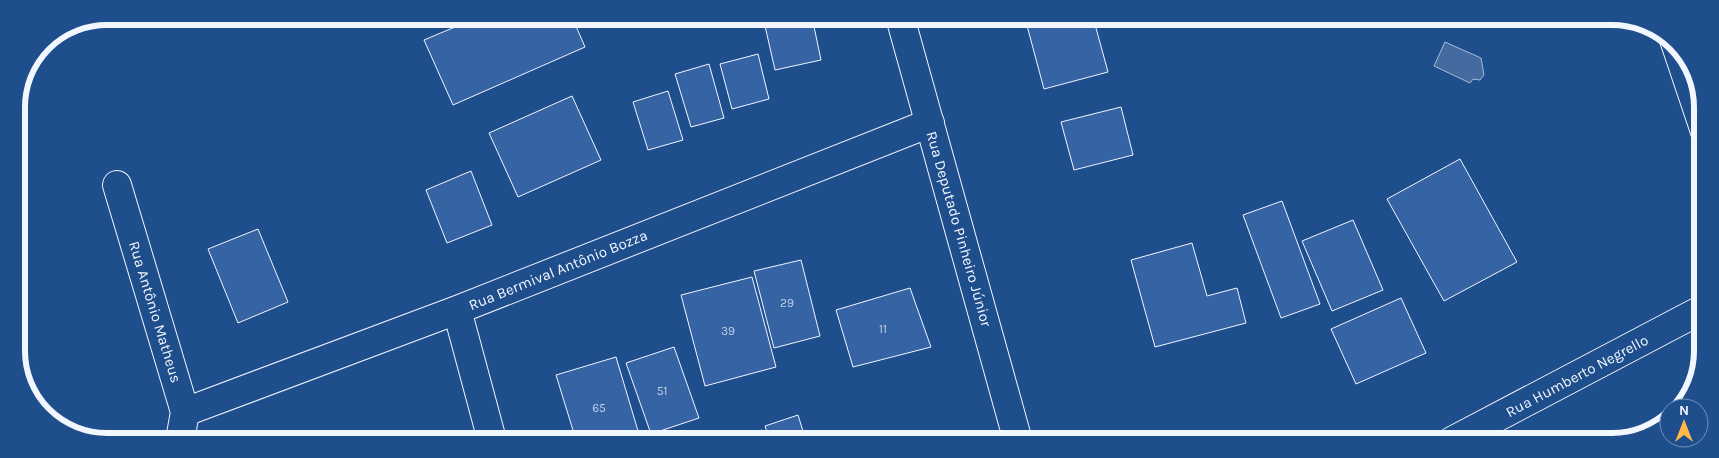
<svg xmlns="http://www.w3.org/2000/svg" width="1719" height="458" font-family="Karla,sans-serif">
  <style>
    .water { fill: #446ba0; stroke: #a8bbd7 }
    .building { fill: #3563a3; stroke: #f2f6ff }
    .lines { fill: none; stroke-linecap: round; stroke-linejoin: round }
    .service-casing { stroke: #f2f6ff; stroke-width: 21 }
    .minor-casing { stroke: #f2f6ff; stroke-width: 30 }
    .tertiary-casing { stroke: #f2f6ff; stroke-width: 30 }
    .service { stroke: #1f4e8c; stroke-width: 19 }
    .minor { stroke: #1f4e8c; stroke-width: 28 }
    .tertiary { stroke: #1f4e8c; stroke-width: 28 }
    .labels { text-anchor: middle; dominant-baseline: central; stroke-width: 4; stroke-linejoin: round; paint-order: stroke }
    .number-label { font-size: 12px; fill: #c3d1e8 }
    .street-label { font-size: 15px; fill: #f2f6ff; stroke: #1f4e8c }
    .rim { fill: none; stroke: #f2f6ff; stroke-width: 6 }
  </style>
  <rect width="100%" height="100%" fill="#1f4e8c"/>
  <!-- water -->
  <path class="water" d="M1445,42L1481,58L1484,75L1480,80L1473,79L1470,83L1434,66Z"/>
  <!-- building -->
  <path class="building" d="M479,17H572L585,47L453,105L424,40Z
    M763,17H812L821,60L775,70Z
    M1043,17H1093L1108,72L1044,89L1026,22Z
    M758,54L769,99L732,109L720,64Z
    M709,64L724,118L691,127L675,74Z
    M668,91L683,140L648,150L633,102Z
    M572,96L601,160L518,197L489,133Z
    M1121,107L1133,155L1074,170L1061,122Z
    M1460,159L1517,262L1444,301L1387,199Z
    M471,171L492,225L447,243L426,190Z
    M1282,201L1320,304L1281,318L1243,215Z
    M1353,220L1383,290L1332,311L1302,241Z
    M258,229L288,302L238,323L208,249Z
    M1192,243L1207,296L1237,288L1246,323L1155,347L1131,260Z
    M801,260L820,336L774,348L754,271Z
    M752,277L776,367L705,386L681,295Z
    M910,288L931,347L853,367L836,310Z
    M1401,298L1426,353L1356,384L1331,329Z
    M674,347L699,418L651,434L626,363Z
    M616,357L641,441L576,440L556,375Z
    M798,415L806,441H770L765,426Z
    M762,430L766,441H728Z"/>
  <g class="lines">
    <!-- service casing -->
    <g class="service-casing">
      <path id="service" d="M1669,39L1701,134"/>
    </g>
    <!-- minor casing -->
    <g class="minor-casing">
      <path id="minor" d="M117,185L185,412L180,440
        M457,310L492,440
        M185,412L457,310L930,123
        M1452,441L1701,310"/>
    </g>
    <!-- tertiary casing -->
    <g class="tertiary-casing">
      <path id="tertiary" d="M900,17L1018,441"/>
    </g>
    <!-- service -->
    <use href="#service" class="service"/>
    <!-- minor -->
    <use href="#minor" class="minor"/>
    <!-- tertiary -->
    <use href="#tertiary" class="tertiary"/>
  </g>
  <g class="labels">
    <!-- number labels -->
    <g class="number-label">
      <text x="787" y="303">29</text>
      <text x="883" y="329">11</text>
      <text x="728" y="331">39</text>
      <text x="662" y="391">51</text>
      <text x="599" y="408">65</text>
    </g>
    <!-- street labels -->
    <g class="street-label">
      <text transform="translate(959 229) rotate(74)">Rua Deputado Pinheiro Júnior</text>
      <text transform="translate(558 270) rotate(-22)">Rua Bermival Antônio Bozza</text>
      <text transform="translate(155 312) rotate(73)">Rua Antônio Matheus</text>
      <text transform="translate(1577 376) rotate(-28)">Rua Humberto Negrello</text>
    </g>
  </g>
  <!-- crop -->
  <path d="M0 0H1719V458H0ZM107 25H1612A82 82 0 0 1 1694 107V351A82 82 0 0 1 1612 433H107A82 82 0 0 1 25 351V107A82 82 0 0 1 107 25Z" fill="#1f4e8c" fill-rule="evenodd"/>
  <path class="rim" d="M107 25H1612A82 82 0 0 1 1694 107V351A82 82 0 0 1 1612 433H107A82 82 0 0 1 25 351V107A82 82 0 0 1 107 25Z"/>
  <!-- north arrow -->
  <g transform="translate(1684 423)"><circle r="24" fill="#1f4e8c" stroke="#7391ba"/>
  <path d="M0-4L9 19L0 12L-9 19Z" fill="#ffb74d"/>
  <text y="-8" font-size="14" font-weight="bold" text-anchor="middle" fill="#f2f6ff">N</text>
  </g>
</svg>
